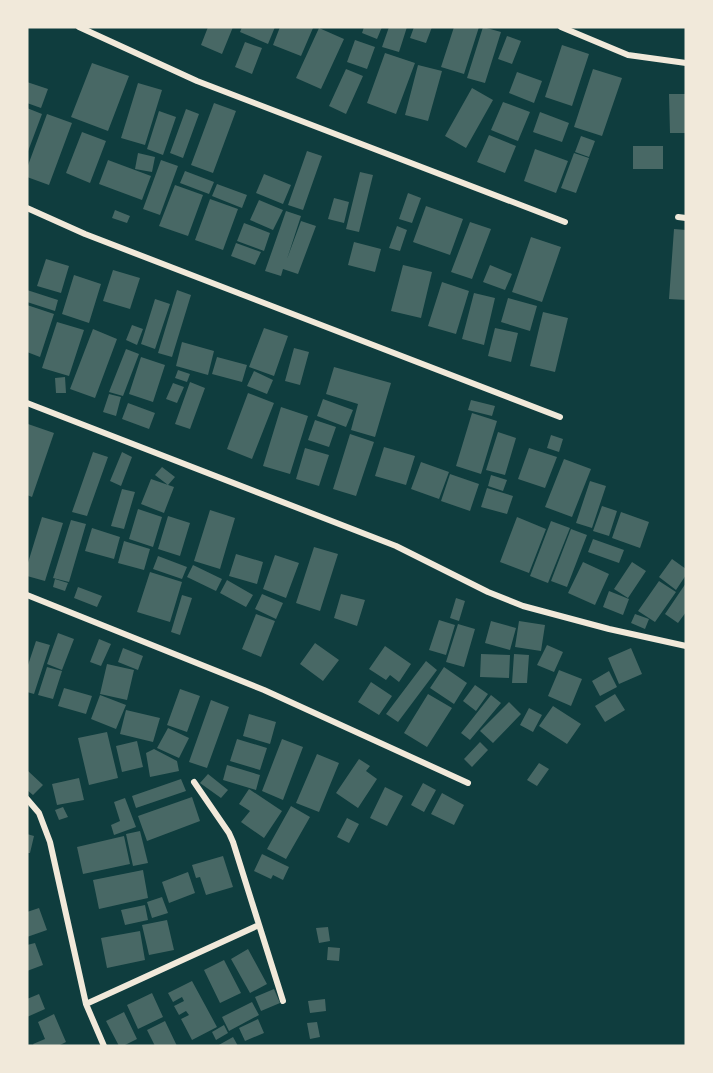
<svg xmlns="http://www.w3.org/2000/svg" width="713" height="1073" font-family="'Alegreya Sans',sans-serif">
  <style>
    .building { fill: #486865 }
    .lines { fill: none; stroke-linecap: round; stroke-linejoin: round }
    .minor { stroke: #f1e9da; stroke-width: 6 }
  </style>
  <rect width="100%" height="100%" fill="#0f3d3e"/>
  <!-- building -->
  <path class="building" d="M208,27H233L222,54L201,45Z
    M242,27H275L268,44L240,32Z
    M280,27H309L313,28L301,56L273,45Z
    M364,27H382L377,39L362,33Z
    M389,27H407L399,52L382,47Z
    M414,27H432L426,43L410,38Z
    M454,27H479L464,74L441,67Z
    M483,27L501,32L485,83L467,78Z
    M319,28L344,39L321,89L296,78Z
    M507,36L521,41L512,64L498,59Z
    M355,40L375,47L367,69L347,62Z
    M245,42L262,48L252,74L235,67Z
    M562,45L589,54L572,106L545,97Z
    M385,53L415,63L396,114L367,103Z
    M92,63L129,76L108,131L71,117Z
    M418,65L442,71L428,121L405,115Z
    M346,69L363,76L346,114L329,106Z
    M593,69L622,78L602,136L574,127Z
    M517,72L542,81L534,103L509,93Z
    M27,82L48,89L41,108L27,103Z
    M138,83L162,90L145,145L121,138Z
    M472,88L493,100L466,148L445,136Z
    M669,94H686V133H670Z
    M503,102L530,112L518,141L491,130Z
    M214,103L236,111L213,173L191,165Z
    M27,108L42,114L27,154Z
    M186,109L199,114L183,158L170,153Z
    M159,111L176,117L163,155L147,149Z
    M540,112L569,123L562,142L533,132Z
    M47,114L72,123L49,185L27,177V168Z
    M82,132L106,141L90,183L66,173Z
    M489,135L516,146L505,173L477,162Z
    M581,136L595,141L589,157L575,152Z
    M633,146H663V169H633Z
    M535,149L568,161L556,193L524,181Z
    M307,151L322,156L303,210L288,205Z
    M138,153L155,157L152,172L135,169Z
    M574,153L589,158L576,193L561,188Z
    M108,160L151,176L142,200L99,184Z
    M161,160L178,166L160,215L143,209Z
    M185,171L214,182L209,194L180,183Z
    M360,172L373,175L359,232L346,229Z
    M264,174L291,185L283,204L256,193Z
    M217,184L247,195L242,208L212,196Z
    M175,185L203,195L188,236L159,226Z
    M408,193L421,198L412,223L399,219Z
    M334,198L349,202L344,223L328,219Z
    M210,199L238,209L223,250L195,240Z
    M259,200L283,210L273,230L250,220Z
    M426,206L463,219L450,255L413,242Z
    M115,210L130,216L127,223L112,218Z
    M286,211L301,216L287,259L301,221L316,226L298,274L283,269L281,276L265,271Z
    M470,222L491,229L472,279L451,272Z
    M244,223L270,233L264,251L237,241Z
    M397,226L407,230L400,251L389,248Z
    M674,229L686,230V300L669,299Z
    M531,237L561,247L542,302L512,292Z
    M354,242L381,249L375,272L348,265Z
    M236,243L261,252L255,265L231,256Z
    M46,259L69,266L61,293L37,286Z
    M403,265L432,272L421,318L391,311Z
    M490,265L512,274L505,290L483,282Z
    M113,270L140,278L130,309L103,301Z
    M74,275L101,284L89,323L62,314Z
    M442,282L469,291L456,334L428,326Z
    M27,290L58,300L55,311L27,302Z
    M177,290L191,295L172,357L158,353Z
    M474,293L495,298L484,345L462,339Z
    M508,298L537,306L530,331L501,322Z
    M155,299L170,304L155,349L141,344Z
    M27,305L54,314L40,357L27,352Z
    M543,312L568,318L555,372L530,366Z
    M57,322L84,330L69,376L42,368Z
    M132,325L143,329L137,345L126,340Z
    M264,328L288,336L274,376L249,367Z
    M495,328L518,333L511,362L488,356Z
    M93,329L117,339L95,398L70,389Z
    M182,342L214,351L208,375L176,366Z
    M294,348L309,352L300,385L285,381Z
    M126,349L139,354L123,396L109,392Z
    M141,357L165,365L153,402L129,394Z
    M217,357L247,365L242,382L212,374Z
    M334,367L391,383L375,437L351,430L358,404L326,394Z
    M178,370L190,374L187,382L175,378Z
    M254,371L273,380L267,394L247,386Z
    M65,377L66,393H56L55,378Z
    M190,382L205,388L190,429L175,424Z
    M173,383L184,387L177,403L166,399Z
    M248,393L274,403L252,459L227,449Z
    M109,394L121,397L116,416L103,412Z
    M323,399L353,410L346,427L317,416Z
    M471,400L495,406L492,416L468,410Z
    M128,403L155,413L149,429L122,419Z
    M281,407L308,416L290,474L263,466Z
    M472,413L497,421L481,474L456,466Z
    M315,420L336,427L329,447L308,440Z
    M28,424L54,433L32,497L27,495Z
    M498,432L516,438L505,475L486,470Z
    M350,434L374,442L356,496L333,489Z
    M551,435L563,439L559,452L547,448Z
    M384,447L415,456L406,485L375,476Z
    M305,448L329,455L319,486L296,479Z
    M529,448L557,457L545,488L518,479Z
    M93,452L108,457L87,516L72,512Z
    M122,452L132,457L121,486L110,481Z
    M564,459L591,469L572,517L545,507Z
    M421,462L449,472L439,499L411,489Z
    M162,467L175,477L168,485L155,475Z
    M450,474L479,484L470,511L441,501Z
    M491,475L507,480L503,491L488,486Z
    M151,479L174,487L164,513L141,504Z
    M590,481L606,486L592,528L576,523Z
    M487,488L513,496L507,514L481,507Z
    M122,489L135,492L124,529L111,526Z
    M602,506L617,511L609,536L593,531Z
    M138,509L162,517L153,547L129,539Z
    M210,510L235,518L220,569L194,561Z
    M621,512L649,522L640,548L612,538Z
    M168,516L190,523L180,556L158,549Z
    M42,517L63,523L45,581L27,576V566Z
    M517,517L546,529L529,573L500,562Z
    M71,520L86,524L69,582L53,578Z
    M551,521L570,528L548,583L530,576Z
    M92,528L120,537L114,559L85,551Z
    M571,529L587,535L567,587L551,581Z
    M593,539L624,550L619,563L588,552Z
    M124,541L150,549L144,570L118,563Z
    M314,547L338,554L320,611L296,603Z
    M236,554L263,562L257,584L229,576Z
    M275,555L299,563L286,598L263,589Z
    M158,556L187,567L182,579L153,569Z
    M672,559L686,569V575L676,590L659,577Z
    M583,562L609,574L595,605L568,593Z
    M632,562L646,571L628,598L614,589Z
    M193,565L222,579L216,591L187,577Z
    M150,572L182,582L170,622L137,612Z
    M55,579L68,583L65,591L53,587Z
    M227,580L253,595L246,607L220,593Z
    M659,581L676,592L655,622L638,611Z
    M686,583V612L678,623L665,614Z
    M78,587L102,596L97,607L74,598Z
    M609,591L629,599L623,615L603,607Z
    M262,594L283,603L276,619L255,609Z
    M341,594L365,600L357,626L334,618Z
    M182,595L192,598L180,635L171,632Z
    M456,598L465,601L459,621L450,618Z
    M256,614L275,621L261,657L242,649Z
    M635,614L649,619L645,629L631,623Z
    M439,620L455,625L446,655L429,650Z
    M491,621L516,628L510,650L485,643Z
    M519,621L545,625L541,651L515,647Z
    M458,624L475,629L464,667L446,662Z
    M58,633L74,639L62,670L47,664Z
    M99,639L111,644L101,666L90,662Z
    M36,641L50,645L34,694L27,692V668Z
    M315,643L339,660L323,681L300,664Z
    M547,645L563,652L554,672L537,665Z
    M385,646L411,664L399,682L390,675L386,680L369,669Z
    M123,648L143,656L138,670L118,662Z
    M631,648L642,674L619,684L608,658Z
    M481,654L510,655L509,678L480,677Z
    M514,654L529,655L527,683H512Z
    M426,661L437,670L398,722L386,714Z
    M107,664L134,670L127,700L100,694Z
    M47,667L62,671L53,699L38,695Z
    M444,667L467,683L454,704L430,688Z
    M559,670L582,679L571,706L548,696Z
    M609,671L617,687L600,696L592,681Z
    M371,682L392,696L379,715L358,702Z
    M475,685L488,694L476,711L463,701Z
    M64,688L92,696L86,714L58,706Z
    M180,689L200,696L187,732L167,725Z
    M428,694L452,708L427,747L404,733Z
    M615,694L625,710L605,722L595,706Z
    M100,695L126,705L116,729L91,719Z
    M491,695L501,703L470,740L461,733Z
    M211,700L229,707L207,768L189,762Z
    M509,702L521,714L493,743L480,731Z
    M553,706L581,724L567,744L539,726Z
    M529,708L542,715L533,732L520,725Z
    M126,710L160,718L153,742L120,734Z
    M249,714L276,722L270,744L243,736Z
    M168,728L189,738L179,758L157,748Z
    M107,732L118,778L89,785L78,738Z
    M237,739L267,748L260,770L230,761Z
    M282,739L303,747L283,800L262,791Z
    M137,741L143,767L122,772L116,746Z
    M480,742L488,750L472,767L464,759Z
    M154,749L177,761L179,771L150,777L146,753Z
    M317,754L339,763L319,812L296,803Z
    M359,759L370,766L366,771L377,779L358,808L336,793Z
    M539,763L549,769L537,786L527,780Z
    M227,765L260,775L256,790L223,780Z
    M27,770L43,785L33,795L27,790Z
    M208,774L228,790L221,798L200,783Z
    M79,778L84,800L57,805L52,784Z
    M181,779L186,791L136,808L132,796Z
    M423,783L436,790L424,812L411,805Z
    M385,787L403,796L387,826L370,818Z
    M249,789L282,811L264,838L241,822L250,811L239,804Z
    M442,793L464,805L454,825L431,814Z
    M192,797L200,821L147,841L138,816Z
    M125,798L136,827L114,835L111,825L120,821L114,802Z
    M291,806L310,817L286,859L267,849Z
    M63,807L68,817L59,820L55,810Z
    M347,818L359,824L349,843L337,837Z
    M140,831L148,863L133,866L126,834Z
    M27,834L34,836L30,853H27Z
    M124,836L130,864L83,874L77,847Z
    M262,854L289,867L283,880L273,875L271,879L254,871Z
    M223,856L233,887L206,895L200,877L196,878L192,865Z
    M143,870L148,898L99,909L93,880Z
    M188,872L195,893L169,903L162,882Z
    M162,897L168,913L152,918L147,902Z
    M145,905L148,920L125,925L121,910Z
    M39,908L47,930L27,937V912Z
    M167,920L174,950L149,955L142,925Z
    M328,927L330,941L319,943L316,928Z
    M140,931L145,960L107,968L101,938Z
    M35,943L43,965L27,971V945Z
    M328,947L340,948L339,961L327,960Z
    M248,949L267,984L250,993L231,959Z
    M224,960L241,993L220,1003L204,970Z
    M192,981L217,1027L192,1040L181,1019L189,1015L186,1011L179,1015L174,1006L184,1001L182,997L173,1002L168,993Z
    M274,989L280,1003L261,1011L255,997Z
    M152,993L163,1017L138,1029L127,1005Z
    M39,994L45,1009L27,1017V999Z
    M325,999L326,1011L310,1013L308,1001Z
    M252,1002L259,1015L229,1031L222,1017Z
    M124,1012L137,1039L123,1046H119L106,1021Z
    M54,1014L66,1042L58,1046H34L33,1044L45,1039L38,1022Z
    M258,1019L264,1033L245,1041L239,1028Z
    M165,1021L177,1046H155L147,1030Z
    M317,1022L320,1037L310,1039L307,1023Z
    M224,1025L228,1033L216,1040L212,1032Z
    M233,1037L238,1046H217Z"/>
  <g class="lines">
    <!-- minor -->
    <path class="minor" d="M79,27L197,81L565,222
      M561,27L628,55L686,63
      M27,208L85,234L560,417
      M678,217L686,218
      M27,403L396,546L488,592L523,606L609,629L686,646
      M27,595L264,690L468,783
      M194,782L229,833L233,842L283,1001
      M27,799L39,813L50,842L86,1004L104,1046
      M86,1004L259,925"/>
  </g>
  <!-- border -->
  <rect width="713" height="1073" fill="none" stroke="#f1e9da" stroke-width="57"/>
</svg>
